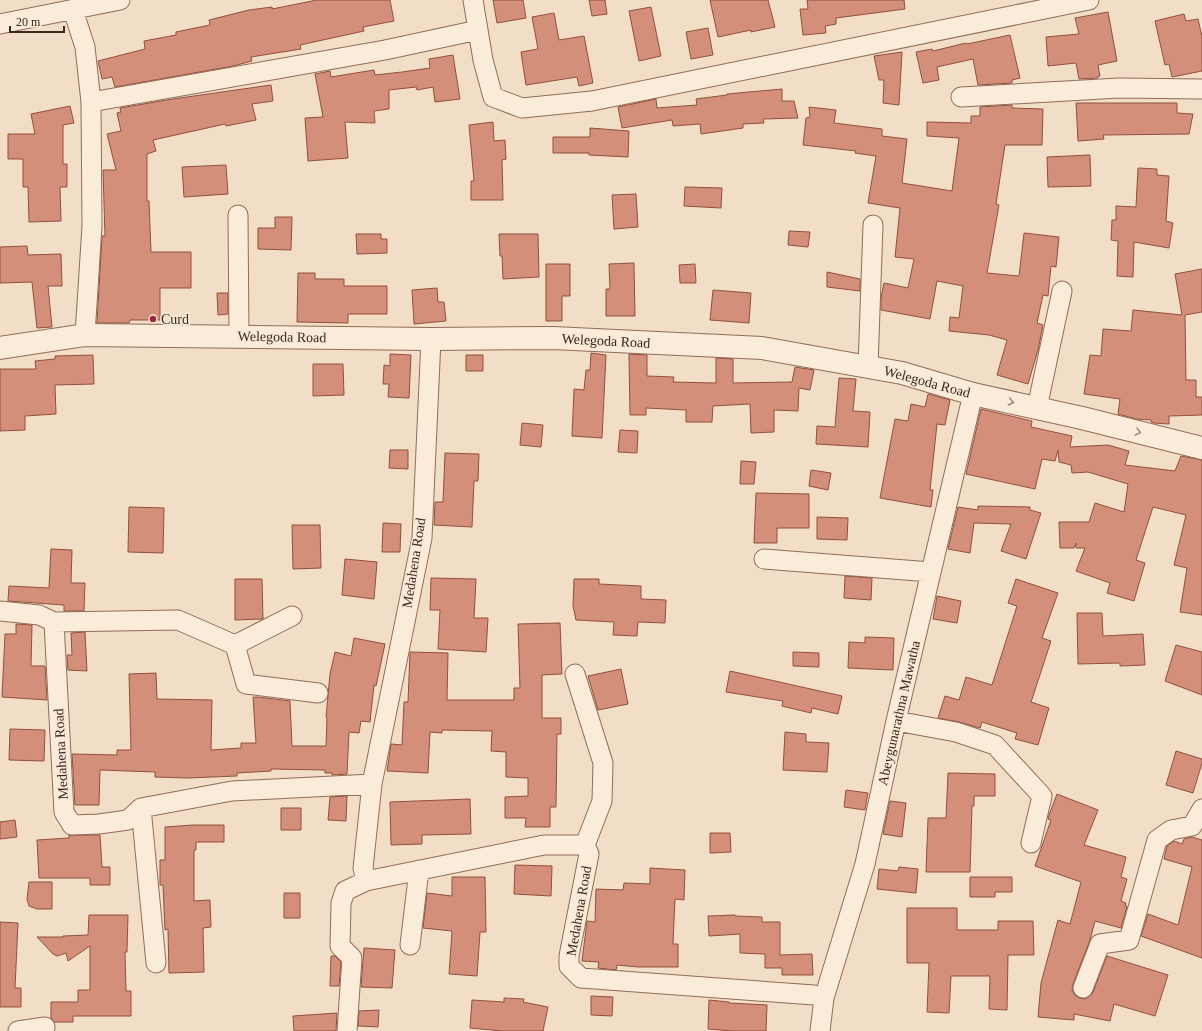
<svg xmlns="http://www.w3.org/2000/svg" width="1202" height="1031" font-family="'Times New Roman',serif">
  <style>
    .building { fill: #d38f79; stroke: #91503d }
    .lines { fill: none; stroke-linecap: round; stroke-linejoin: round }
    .minor-casing { stroke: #8f6d59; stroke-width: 21 }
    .tertiary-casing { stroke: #8f6d59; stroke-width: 24 }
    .minor { stroke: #fbecda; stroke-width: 19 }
    .tertiary { stroke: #fbecda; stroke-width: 22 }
    .oneway { stroke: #9c8a7c }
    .poi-dot { fill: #a4243b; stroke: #f8e9d6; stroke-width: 1.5 }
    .labels { text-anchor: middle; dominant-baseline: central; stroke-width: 3; stroke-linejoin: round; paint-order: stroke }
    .poi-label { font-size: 14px; fill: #3e281e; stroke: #f8e9d6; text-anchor: start }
    .street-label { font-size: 14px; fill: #3e281e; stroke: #f8e9d6 }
  </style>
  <rect width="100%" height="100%" fill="#f2ddc6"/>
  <!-- building -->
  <path class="building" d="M317,0H390L394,21L363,27L364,31L300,45L301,49L251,57L252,61L233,66L115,87L112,77L102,79L98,61L145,49L144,41L176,35V32L210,25L209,20L249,10L272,7V9Z
    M493,0H523L526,18L497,23Z
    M589,0H605L607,14L592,16Z
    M710,0H768L775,27L751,32V30L718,37Z
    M807,0H904L905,9L836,18V24L825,26L826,33L803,35L800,9H808Z
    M651,7L661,56L639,61L629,11Z
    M1108,12L1117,61L1098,65L1100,76H1098V78L1079,79L1076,63L1048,66L1046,37L1079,34L1075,18Z
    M554,13L559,40L584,36L593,83L579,86L577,77L526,85L521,52L538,49L532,17Z
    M1184,14L1186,21L1198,19L1202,37V71L1172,77L1169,64L1165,65L1155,21Z
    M708,28L713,55L691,59L686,32Z
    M1010,35L1020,78L1012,80V83L978,85L973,59L937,67L939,80L923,83L916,52L932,49L933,51L966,43L967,44Z
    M902,52L899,105L883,103L884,80H879L874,56Z
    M453,55L460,99L435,102L433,87L417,90L416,87L389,90V109L374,111L375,123L345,122L348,158L308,161L305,118L323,117L315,74L330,71L331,77L374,70L375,75L402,72L430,68L429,59Z
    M271,85L273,101L252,104L256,120L226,126L225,124L153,140L156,151L147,154V201H149L151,252H191V288H160V320H130L129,323H97L102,236H105L103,170H116L107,134L121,131L117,113L121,112L120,108L173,99Z
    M782,89V101H794L798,118L763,119L764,123L743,124V128L701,134L700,124L673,126L672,120L622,128L618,107L656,99L657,108L697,105L696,99L727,95V94Z
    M1076,103H1177V113L1193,114L1189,134L1103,135L1104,139L1078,141Z
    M1012,105V108L1043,109L1042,145H1005L996,204L999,205L987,273L1019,276L1024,233L1059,237L1056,267L1051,266L1048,296L1043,295L1037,323L1043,325L1038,350L1028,384L997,375L1007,340L989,335L949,331L950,317L959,318L963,286L937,281L930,319L881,310V298L884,283L908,288L914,259L895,257L900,208L868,203L876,156L855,153L856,151L803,145L806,118L810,117L809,107L836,110L834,123L882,129V136L907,139L902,183L952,191L959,138L927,136V122L971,123V116H980V107Z
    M70,106L74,123L63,125V164H67V187H60L61,221L29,222L28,187H23V159H8V134H35L31,114Z
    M493,122L494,141L505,140L506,159L502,160L503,200H471V181H474L469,125Z
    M590,128L629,131L628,157L589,155V153H553V137H590Z
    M1090,155L1091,186L1048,187L1047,157Z
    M226,165L228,194L184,197L182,167Z
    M1138,168L1157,169V175L1169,176L1166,221L1173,223L1169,248L1134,242L1133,277L1117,276L1118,241L1111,240L1112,220H1116V206L1136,207Z
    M685,187L722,188L721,208L684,206Z
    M636,194L638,227L614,229L612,195Z
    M275,217H292L291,250L258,249V228H275Z
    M789,231L810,232L808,247L788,245Z
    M356,234H381V239H387V253L357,254Z
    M499,234H538L539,277L503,279L502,256H500Z
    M27,246L28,255L61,254L62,286H48L52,327L37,328L32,282L0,283V247Z
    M634,263L635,316H606V289H610L609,264Z
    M546,264H570V296H562V321H546Z
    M695,264L696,283H680L679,265Z
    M1202,269V312L1185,315L1186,380H1196V397H1202V415L1169,416V424L1154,423L1151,422V420L1136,419L1118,414L1120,399L1084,394L1090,355L1101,356L1103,329L1131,331L1133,310L1182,315L1175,274Z
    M827,272L860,279V291L827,287Z
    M298,273H315V279H344V286H387V314H348V323L297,322Z
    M437,288L438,302H444L446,321L414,324L412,290Z
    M713,290L751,293L749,323L710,320Z
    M217,293H228V314L218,315Z
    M591,353L606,355L602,438L572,436L574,389L584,390L586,370H590Z
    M390,354L411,355L409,398L388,397L389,384H383L384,365L390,366Z
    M629,354L647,355V376L674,377L673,382L716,383V358L733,359V383L792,382L795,367L814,370L810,390L799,388L798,411L774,410V432L751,433L750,404L713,406L712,422H686V410L646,408V415H630Z
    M93,355L94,384L55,385L56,414L25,416V430L0,431V369H36L35,361L55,359V356Z
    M466,355H483V371H466Z
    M313,364H343L344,395L313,396Z
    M839,378L856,379L853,411L870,412L868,447L816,444L817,426L835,427Z
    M928,394L950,400L945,425L937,424L930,490H933L931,507L880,498L895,419L908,421L911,404L925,407Z
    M981,409L1032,421L1031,427L1072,436L1070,447L1108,445L1129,451L1125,465L1175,471L1181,456L1202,460V615L1180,612L1187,568L1174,565L1186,515L1153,507L1136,560L1145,563L1134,601L1107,593L1110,583L1076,571L1085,548H1076V543L1074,548H1060L1059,522H1089L1095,503L1124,512L1128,484L1088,472L1072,473L1071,465L1059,462L1058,450L1055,461L1042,459L1035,489L966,474Z
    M522,423L543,425L541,447L520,445Z
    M620,430L638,431L637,453L618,452Z
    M390,450H408V469L389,468Z
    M445,453L479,454L478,481H474L472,527L434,525L435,502H443Z
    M741,461L756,462L754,484H740Z
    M811,470L831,473L828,490L809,486Z
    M756,493L809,494V528H777V543H754Z
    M978,506L1030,507V510L1041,513L1026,559L1001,551L1011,524L974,523L970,553L948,549L958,507L978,510Z
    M129,507L164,508L163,553L128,552Z
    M817,517L848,518L847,540L817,539Z
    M383,523L401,524L400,552H382Z
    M292,525H320L321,568L293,569Z
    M51,549L72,550L71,583H85L84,611H64V605L8,601L9,586L49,588Z
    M345,559L377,562L374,599L342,595Z
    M845,576L872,578L871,600L844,598Z
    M431,578L476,579L474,618H488L486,652L438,649L440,610H430Z
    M235,579H262L263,619L235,620Z
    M574,579H599V584L641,586V599L666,600L665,623L638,622L637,636L613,635L614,622L576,620L573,606Z
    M1016,579L1058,593L1042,638L1051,641L1031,702L1049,708L1038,745L1015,739L1017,733L982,722L980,728L959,722L938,718L945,696L959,700L966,677L992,685L1017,606L1008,603Z
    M937,596L961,601L957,623L933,619Z
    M1077,613H1102L1103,636L1143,634L1145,665L1120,666V663L1078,664Z
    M560,623L562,674L542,675V718H561V734H557L556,807H550V827H525L526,818H505V797L528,796V778L506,777V752L491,751L492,731L442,730V733L430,732L428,773L387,771L391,744L402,745L404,702H408L410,652L448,653L447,700H514V688H520L518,624Z
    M16,624L32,625L31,666H45L47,700L2,697L5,634H16Z
    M85,632L87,671L68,670L67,655H72L71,633Z
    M865,637L894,638L893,670L848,668L849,642L865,643Z
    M354,638L385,644L376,686L374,685L370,722L361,721L359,733L349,732L347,774L332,775V773H325V770L271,769V771L237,773V776L187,778L155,777V772L100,770L99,805H75L72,754L117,755V750H131L129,674L156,673L157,699L212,700L211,750L241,748V743H256L253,697H258L290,701L292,746H326L327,718L326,717L330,674L335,652L351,656Z
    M1176,645L1202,652V695L1165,681Z
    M793,652L819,653V667L793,666Z
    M621,669L628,704L598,710L588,676Z
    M730,671L842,696L838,714L812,708L811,713L782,706L783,701L726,692Z
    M10,729L45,730L44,761L9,760Z
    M785,732L806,734V742L829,743L827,772L783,770Z
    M1176,751L1202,759V763L1193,793L1166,785Z
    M948,773L995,774V796H974V806H972L970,872H926L928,818H946Z
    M846,790L868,793L865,810L844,807Z
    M1057,794L1098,810L1084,845L1126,857L1121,877L1127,879L1121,901L1126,903L1125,906H1127L1121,928L1095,921L1090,940L1073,984L1072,990L1075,995L1079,998L1085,999L1090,996L1093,992L1107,956L1168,975L1155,1016L1114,1004L1110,1021L1074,1014V1020L1038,1017L1041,983L1058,920L1070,924L1081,882L1035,866L1051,820L1048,819L1049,815Z
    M347,796L346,821L328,820L330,797Z
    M470,799L471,834L422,835V844L391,845L390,802Z
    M890,801L906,803L902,837L883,834Z
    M281,808H301V830H281Z
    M15,820L17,837L0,839V822Z
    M193,825H224V842H196V850H194V901L210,900L211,927L203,928L204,972L169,973L168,929L165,930L163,885H160V860H165V827Z
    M710,833H730L731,852L710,853Z
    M69,835H100L102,867H110V885H90V878H39L37,840L69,838Z
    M1192,837L1202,840V958L1141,936L1148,914L1178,925L1192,867L1164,859L1167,846L1174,841L1182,844L1184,839Z
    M515,865L552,866L551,896L514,894Z
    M899,867L918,869L916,893L877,889L879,869L898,871Z
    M650,868L685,870L684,900L675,899L673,944H678V967H638L617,965L616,970L598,968L599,962L582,961L587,921L595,922L596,889L623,890L624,883L650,884Z
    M452,877H485L486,932H480L477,976L449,974L452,931L423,928L427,893L452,896Z
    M970,877H1012V892H995V897H970Z
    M29,882H52V909H37L29,906L27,899Z
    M284,893H300V918H284Z
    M907,908H957V930H998V921H1033L1034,955H1008L1007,1010L989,1009L990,976H951L949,1013L927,1012L929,963H907Z
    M89,915H128L127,952H125L126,991H131V1016H73V1022H54L51,1018V1002H78V990H90V946L68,961L66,953L57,956L53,954L37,937H63V936L88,935Z
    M735,915V916L762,917V922H780V955L812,954L813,975H782V968H765V954L740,953V934L709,936L708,916Z
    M0,922L18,923L15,988H21V1007H0Z
    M364,948L395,950L392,988L361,987Z
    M331,956H335L341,962L339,986H330Z
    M591,996L613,997L612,1016L591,1015Z
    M504,998L524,999L523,1002L548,1007L543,1031H503L470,1028L472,1000L504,1002Z
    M709,1000L729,1002V1003L767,1005L766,1031H732L708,1029Z
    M379,1010L378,1027L358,1026L359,1011Z
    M337,1013L336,1031H294L293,1016Z"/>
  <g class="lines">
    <!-- minor casing -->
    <g class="minor-casing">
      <path id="minor" d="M473,0L483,60L493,97L522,108L592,101L1089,0
        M73,10L85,47L91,102L92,226L85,335
        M0,24L120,0
        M961,97L1119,88L1202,89
        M91,102L385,50L478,30
        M238,215L239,337
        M868,367L873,225
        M1037,408L1062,291
        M764,559L931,572
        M0,611L39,615L54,622L64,812L72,825L99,824L128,820L141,808L232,791L372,784
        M54,622L178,620L235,645L246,684L318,693
        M235,645L292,616
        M575,674L603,763L602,801L585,845
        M896,721L956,732L995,745L1042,796L1031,843
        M141,808L156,963
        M366,881L363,868L372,784L422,538L431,339
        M410,945L419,870
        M1083,988L1100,944L1129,940L1157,840L1171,830L1192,826L1202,809
        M18,1031L45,1027L44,1031
        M347,1031L352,958L340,946L341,903L345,891L366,881L544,845H585L589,854L569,956V966L581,978L814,995L824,998
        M820,1031L824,998L865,864L896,721L973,394"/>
    </g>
    <!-- tertiary casing -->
    <g class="tertiary-casing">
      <path id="tertiary" d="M0,348L85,335L431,339L553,338L762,348L902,373L973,394L1082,418L1202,448"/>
    </g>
    <!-- minor -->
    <use href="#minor" class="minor"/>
    <!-- tertiary -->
    <use href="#tertiary" class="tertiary"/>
  </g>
  <!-- one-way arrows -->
  <defs><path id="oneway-chevron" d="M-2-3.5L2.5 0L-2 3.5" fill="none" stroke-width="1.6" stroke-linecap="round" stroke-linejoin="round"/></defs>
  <g class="oneway">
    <use href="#oneway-chevron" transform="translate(1011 402) rotate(12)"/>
    <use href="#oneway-chevron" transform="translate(1138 432) rotate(14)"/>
  </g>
  <!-- markers -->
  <circle class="poi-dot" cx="153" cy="319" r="4"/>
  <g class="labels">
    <!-- poi labels -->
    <g class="poi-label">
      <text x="161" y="319">Curd</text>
    </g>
    <!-- street labels -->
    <g class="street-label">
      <text transform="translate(282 337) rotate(1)">Welegoda Road</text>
      <text transform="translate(606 341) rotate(3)">Welegoda Road</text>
      <text transform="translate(927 382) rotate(15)">Welegoda Road</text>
      <text transform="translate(414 563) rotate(-81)">Medahena Road</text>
      <text transform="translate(899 713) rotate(-77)">Abeygunarathna Mawatha</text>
      <text transform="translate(61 754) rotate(-93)">Medahena Road</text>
      <text transform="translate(579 911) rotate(-80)">Medahena Road</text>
    </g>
  </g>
  <!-- scale -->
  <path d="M10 26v6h54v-6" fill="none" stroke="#3e281e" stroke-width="2"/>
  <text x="16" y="26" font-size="12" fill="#3e281e" stroke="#f8e9d6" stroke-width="3" paint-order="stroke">20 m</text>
</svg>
